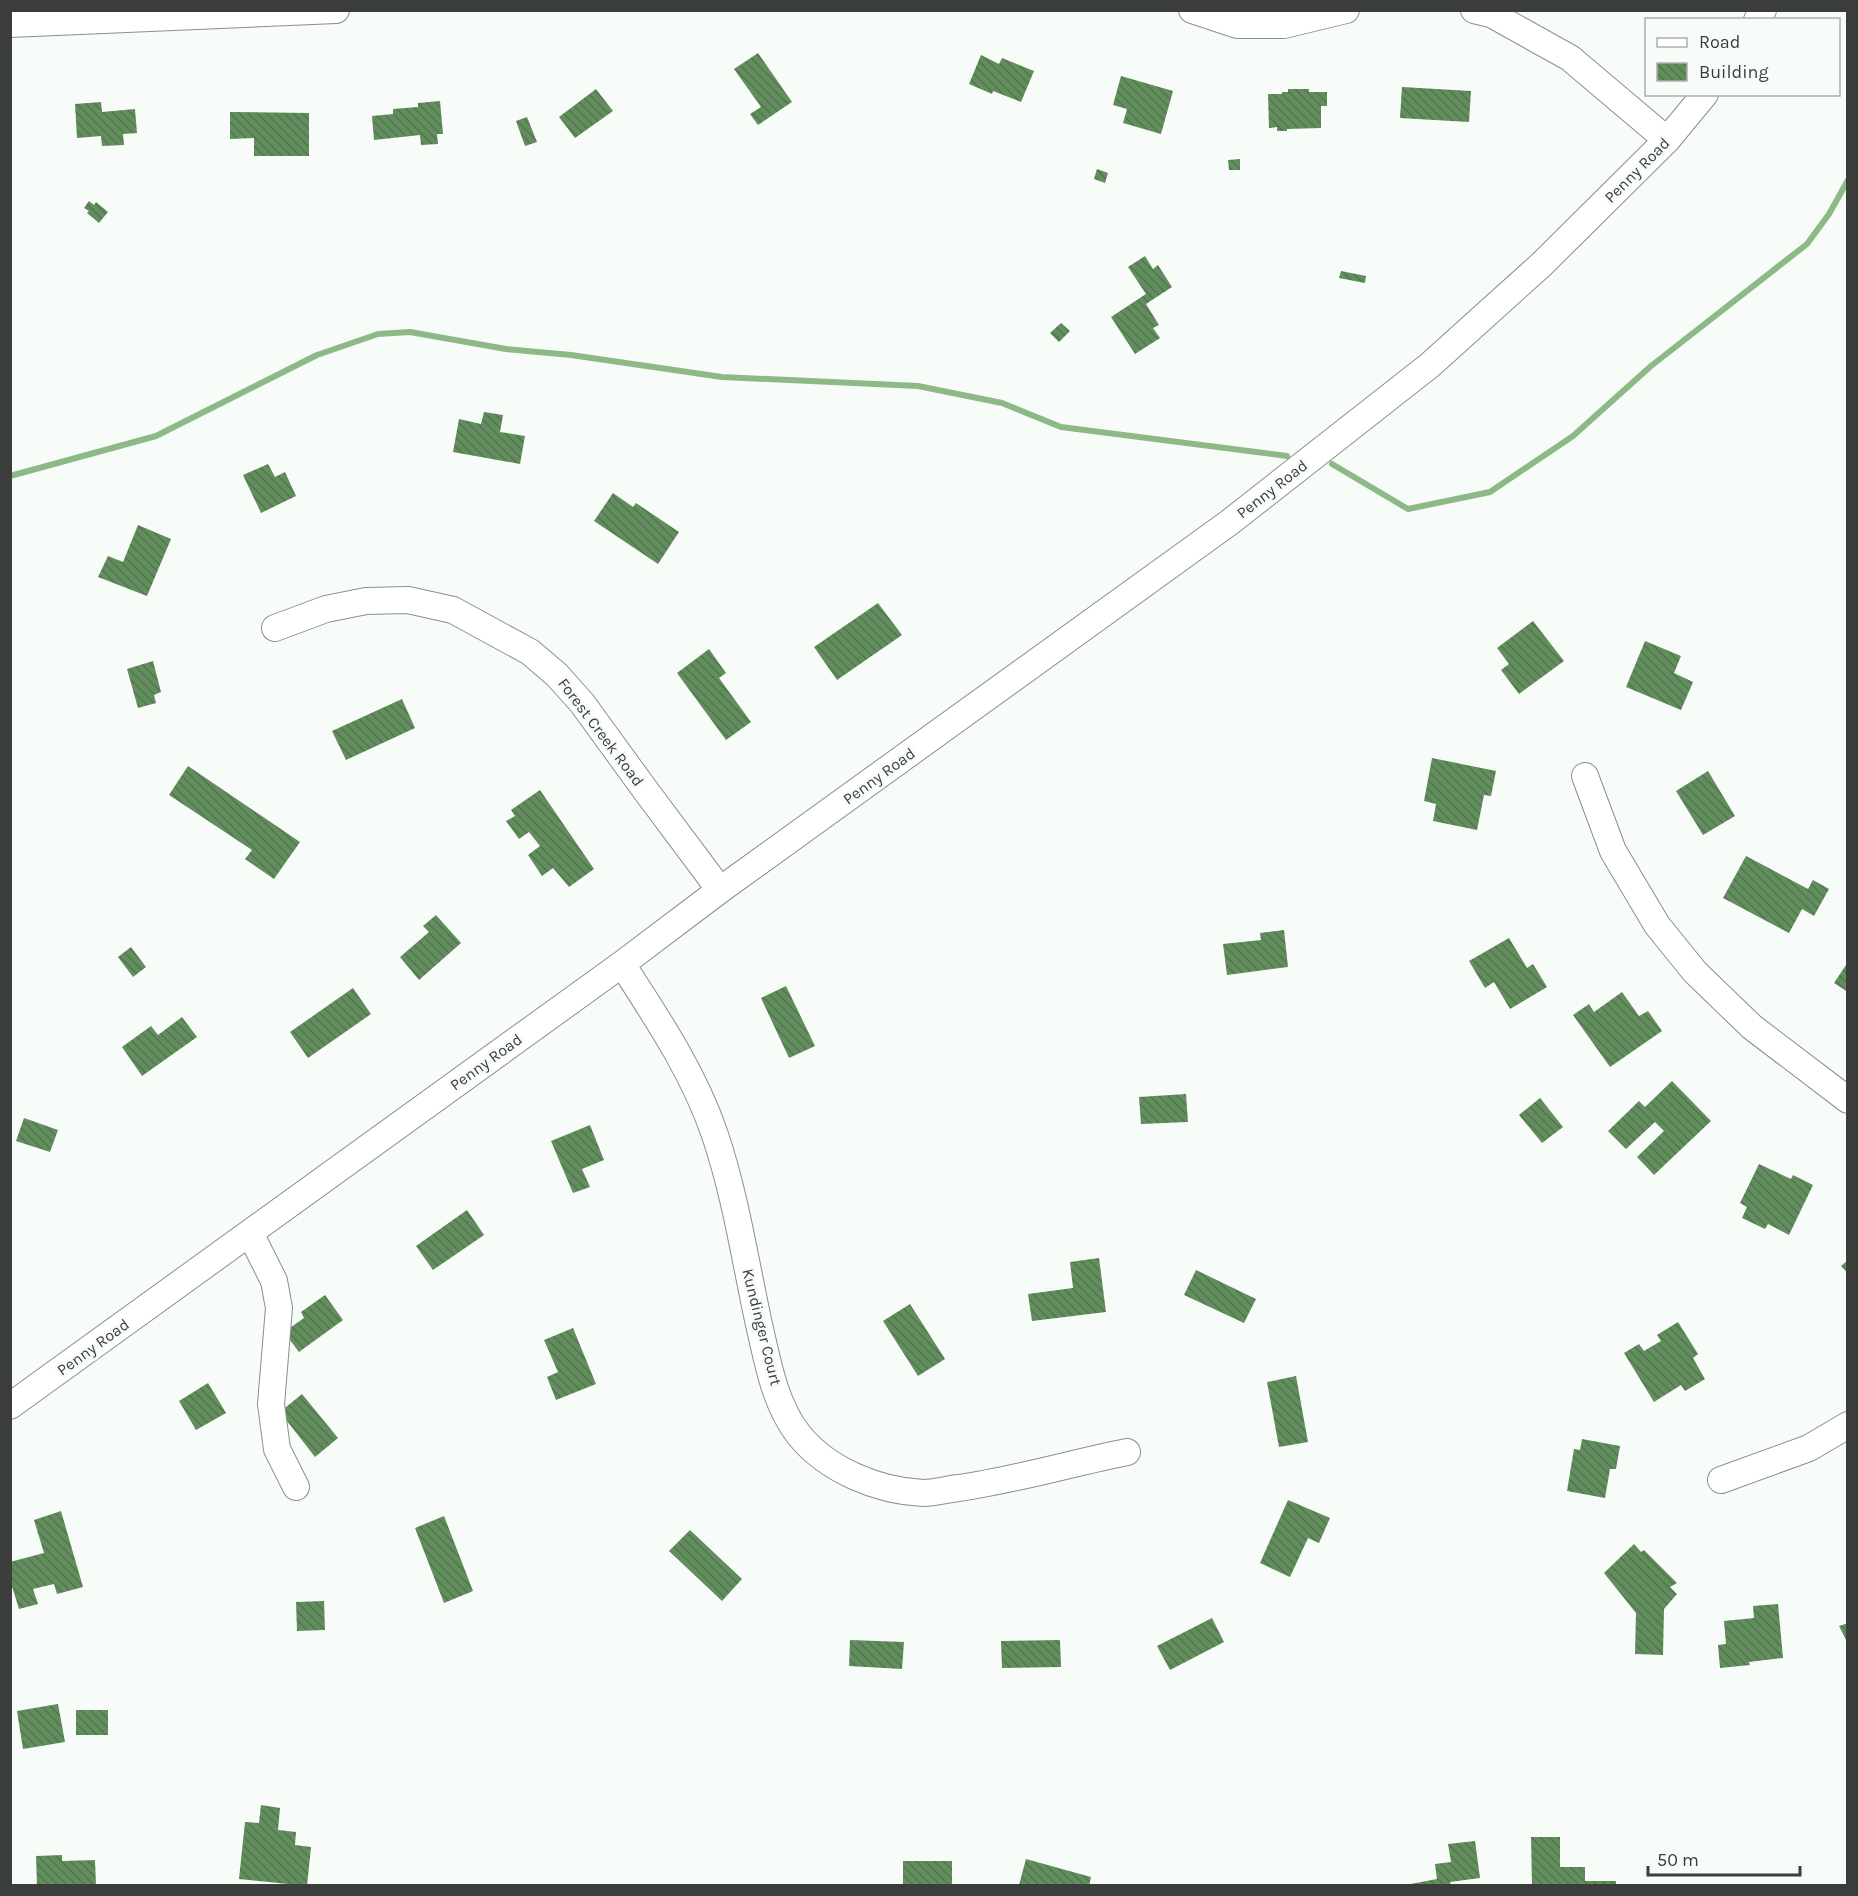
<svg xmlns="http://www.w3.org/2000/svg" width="1858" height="1896" font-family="Karla,sans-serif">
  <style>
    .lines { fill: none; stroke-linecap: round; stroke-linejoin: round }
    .stream { stroke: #8db987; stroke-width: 6 }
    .building { fill: url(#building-back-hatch) }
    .minor-casing { stroke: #8c8f8b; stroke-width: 28 }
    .minor { stroke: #fff; stroke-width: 26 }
    .labels { text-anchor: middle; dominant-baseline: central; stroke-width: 6; stroke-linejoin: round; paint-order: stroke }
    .street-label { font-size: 16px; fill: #3b3d3b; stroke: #f8fcf8 }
  </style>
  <defs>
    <pattern id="building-back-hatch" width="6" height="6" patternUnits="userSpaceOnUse" patternTransform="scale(1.5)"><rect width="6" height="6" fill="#628d5d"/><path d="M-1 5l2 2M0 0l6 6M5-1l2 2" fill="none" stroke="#52744e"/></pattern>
  </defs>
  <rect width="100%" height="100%" fill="#f8fcf8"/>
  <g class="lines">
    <!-- stream -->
    <path class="stream" d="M1332,464L1408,509L1490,492L1573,436L1651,366L1807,244L1829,214L1848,180
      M10,476L156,436L317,355L378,334L410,332L506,349L571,355L722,377L918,386L1002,403L1061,427L1287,456"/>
  </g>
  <!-- building -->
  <path class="building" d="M758,53L792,102L758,125L750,114L761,107L734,69Z
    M981,55L999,64L1002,58L1034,71L1021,102L993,91L992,94L969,84Z
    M1121,76L1173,91L1161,134L1123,123L1127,109L1113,105Z
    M1402,87L1471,91L1469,122L1400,118Z
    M596,89L613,111L575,138L559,117Z
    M1288,89H1309V92H1327V106H1321V128L1287,129V131H1277V127L1269,128L1268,94H1282V92H1288Z
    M440,101L443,134H437L438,144L421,145L420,135L374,140L372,116L393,114V109L418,107V103Z
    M101,102L102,112L135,109L137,133L123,134L124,145L102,146L101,136L77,138L75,104Z
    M230,112L309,113V156H254V138L230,139Z
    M527,117L537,142L525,146L516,121Z
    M1240,159V170H1229L1228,160Z
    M1097,169L1108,173L1105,183L1094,179Z
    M89,201L94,205L96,202L108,212L99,223L87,213L89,211L84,208Z
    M1145,256L1153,269L1158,265L1172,287L1146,304L1159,325L1153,328L1160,338L1135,354L1111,317L1146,294L1128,267Z
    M1341,271L1366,276L1365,283L1339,278Z
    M1061,323L1070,331L1059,342L1050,333Z
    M484,412L503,415L500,432L525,436L520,464L453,452L459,419L481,424Z
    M268,464L275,477L285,472L296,496L261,513L243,475Z
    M613,493L633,507L636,503L679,532L658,564L594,521Z
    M138,525L171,539L147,596L98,577L108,556L123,562Z
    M878,603L902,635L837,680L814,647Z
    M1533,621L1564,661L1519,694L1501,670L1509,664L1497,648Z
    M1645,641L1681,656L1674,673L1693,682L1681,710L1626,687Z
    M709,649L726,673L719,678L751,722L726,740L677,673Z
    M153,661L161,692L154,695L156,703L138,708L127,669Z
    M402,699L415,728L346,760L332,731Z
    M1432,758L1496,771L1491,796L1484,795L1477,830L1433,821L1436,804L1424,801Z
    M188,766L300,842L274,879L245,859L252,850L169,795Z
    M1708,771L1735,816L1703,835L1676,791Z
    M540,790L594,869L569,887L553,868L542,876L528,855L540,846L529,832L519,839L506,821L515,816L511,810Z
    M1746,856L1808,889L1813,880L1829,889L1814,916L1802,909L1789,933L1723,898Z
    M436,915L461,943L419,980L400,957L429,932L423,926Z
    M1284,930L1288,967L1227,975L1223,944L1261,940L1260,933Z
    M1509,938L1527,968L1533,964L1547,987L1510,1009L1494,982L1485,988L1469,961Z
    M131,947L146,967L133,977L118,957Z
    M1848,962V992L1834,983Z
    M786,986L815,1046L789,1058L761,998Z
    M353,988L371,1014L308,1058L290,1032Z
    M1622,992L1639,1016L1648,1011L1662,1031L1610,1067L1573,1015L1589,1004L1594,1012Z
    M182,1017L197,1037L142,1076L122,1047L151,1026L158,1035Z
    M1672,1081L1711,1121L1654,1175L1637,1157L1664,1131L1655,1122L1626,1149L1608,1131L1639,1101L1645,1107Z
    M1186,1094L1188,1122L1141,1124L1139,1097Z
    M1540,1098L1563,1127L1542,1143L1519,1115Z
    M24,1118L58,1130L50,1152L16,1141Z
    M590,1125L604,1160L582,1169L590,1187L573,1193L551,1141Z
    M1759,1164L1791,1179L1793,1175L1813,1185L1789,1235L1768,1224L1765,1229L1742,1218L1747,1207L1740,1203Z
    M467,1210L484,1235L433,1270L416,1246Z
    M1099,1258L1106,1312L1032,1321L1028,1294L1073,1288L1070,1262Z
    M1848,1260V1273L1841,1266Z
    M1196,1270L1256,1299L1244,1323L1184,1295Z
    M325,1295L343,1320L299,1352L284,1332L304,1318L301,1312Z
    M910,1304L945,1359L918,1376L883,1321Z
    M1678,1322L1698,1354L1693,1358L1705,1379L1685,1391L1681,1385L1654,1402L1624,1353L1639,1344L1644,1351L1661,1341L1657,1335Z
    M573,1328L596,1384L556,1400L547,1377L558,1372L544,1340Z
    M1296,1376L1308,1442L1279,1447L1267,1382Z
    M208,1383L226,1413L196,1430L179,1401Z
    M302,1394L338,1438L315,1457L280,1412Z
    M1582,1439L1620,1446L1616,1469H1610L1605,1498L1567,1491L1574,1449L1580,1450Z
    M1288,1500L1330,1518L1319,1543L1308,1538L1290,1577L1260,1563Z
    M61,1511L83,1587L57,1594L54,1584L33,1589L38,1604L19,1609L10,1580V1562L44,1553L34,1520Z
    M444,1516L473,1591L444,1603L415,1528Z
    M690,1530L742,1579L722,1601L669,1551Z
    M1634,1544L1641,1552L1644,1550L1677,1583L1670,1587L1677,1594L1664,1609L1663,1655L1635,1654L1636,1613L1604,1573Z
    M324,1601L325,1630L297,1631L296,1602Z
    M1778,1604L1783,1658L1749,1662L1750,1665L1720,1668L1718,1645L1726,1644L1724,1621L1754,1618L1753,1606Z
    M1212,1618L1224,1642L1170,1670L1157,1646Z
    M1848,1623V1644L1839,1626Z
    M850,1640L904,1642L902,1669L849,1666Z
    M1060,1640L1061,1667L1002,1668L1001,1641Z
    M58,1704L65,1742L23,1749L17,1711Z
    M76,1710H108V1735H76Z
    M261,1805L280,1808L278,1830L296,1832L295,1845L311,1847L307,1886L239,1879L245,1822L259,1823Z
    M1531,1837H1560V1867H1585V1881H1616V1886L1532,1885Z
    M1475,1841L1480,1878L1450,1882L1451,1886H1400L1437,1879L1435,1864L1451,1862L1448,1844Z
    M62,1855V1861L95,1860L96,1886H37L36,1856Z
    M1026,1859L1091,1877L1089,1886L1019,1885Z
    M903,1861H952V1886H903Z"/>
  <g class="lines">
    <!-- minor casing -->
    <g class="minor-casing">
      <path id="minor" d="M1192,10L1237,25H1284L1346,10
        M1474,10L1491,14L1570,58L1667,140
        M1757,20L1763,10
        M10,24L336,10
        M275,628L326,609L366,601L408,600L453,610L530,652L557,675L582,703L646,791L720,890
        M1585,776L1613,851L1657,925L1695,972L1752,1027L1848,1100
        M622,964C657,1018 694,1073 715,1135C735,1194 745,1259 758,1320C767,1358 774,1404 799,1435C827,1470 878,1491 923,1493C935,1493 948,1489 959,1488C1015,1480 1072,1463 1127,1452
        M250,1233L274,1281L279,1308L271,1404L277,1449L296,1487
        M10,1406L622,964L720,890L1230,522L1430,365L1542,264L1667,140L1705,94
        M1721,1480L1809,1448L1848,1425"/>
    </g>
    <!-- minor -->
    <use href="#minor" class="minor"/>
  </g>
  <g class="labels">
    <!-- street labels -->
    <g class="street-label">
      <text transform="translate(1637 170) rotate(-45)">Penny Road</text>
      <text transform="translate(1272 489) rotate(-38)">Penny Road</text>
      <text transform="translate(601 732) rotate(53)">Forest Creek Road</text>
      <text transform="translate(879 776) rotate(-36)">Penny Road</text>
      <text transform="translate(486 1062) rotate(-36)">Penny Road</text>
      <text transform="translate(762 1327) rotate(76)">Kundinger Court</text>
      <text transform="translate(93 1347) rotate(-36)">Penny Road</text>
    </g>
  </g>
  <!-- border -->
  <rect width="1858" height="1896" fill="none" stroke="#3b3d3b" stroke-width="24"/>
  <!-- legend -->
  <rect x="1645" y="18" width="195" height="78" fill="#f8fcf8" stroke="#acb0ac" stroke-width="1.5"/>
  <rect x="1657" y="38" width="30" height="9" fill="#ffffff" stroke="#acb0ac" stroke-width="1.5"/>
  <text x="1699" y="48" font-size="18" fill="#3b3d3b">Road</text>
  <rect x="1657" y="63" width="30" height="18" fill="url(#building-back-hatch)" stroke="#acb0ac" stroke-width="1.5"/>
  <text x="1699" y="78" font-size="18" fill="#3b3d3b">Building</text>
  <!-- scale -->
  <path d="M1648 1866v9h152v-9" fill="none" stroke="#3b3d3b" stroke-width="3"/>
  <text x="1657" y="1866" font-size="18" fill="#3b3d3b" stroke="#f8fcf8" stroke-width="4.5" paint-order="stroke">50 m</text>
</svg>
